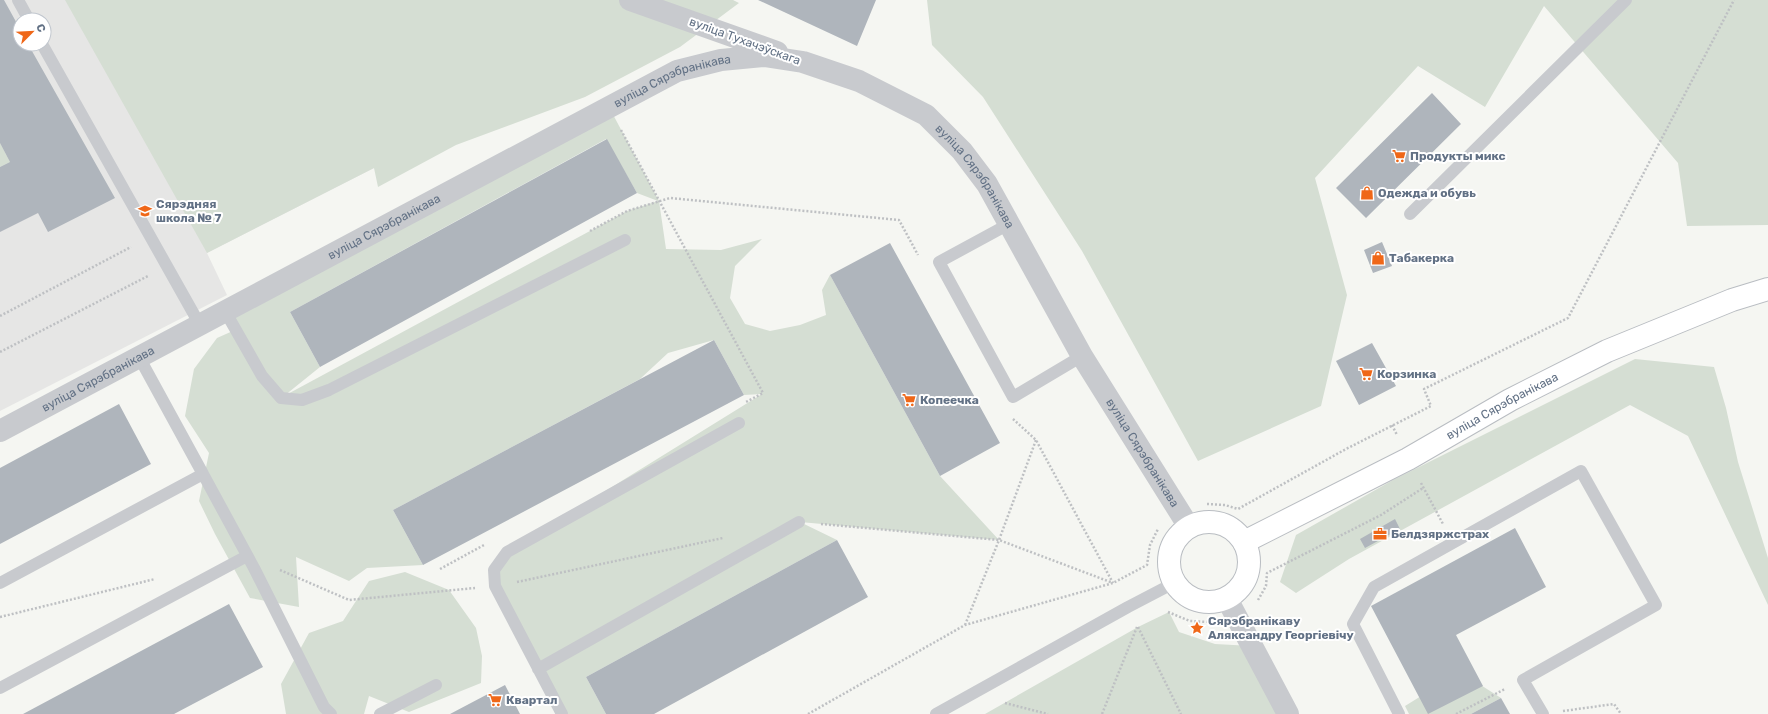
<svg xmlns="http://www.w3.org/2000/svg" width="1768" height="714" font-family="Rubik,sans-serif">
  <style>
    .built { fill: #e6e6e5; fill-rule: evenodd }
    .green { fill: #d5ded3; fill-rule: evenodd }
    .building { fill: #afb5bc }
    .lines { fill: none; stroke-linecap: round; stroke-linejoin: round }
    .secondary-casing { stroke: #b9bdc2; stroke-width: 24 }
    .path { stroke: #bec0c3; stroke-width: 2.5; stroke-dasharray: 2 2; stroke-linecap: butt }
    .lane { stroke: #c8cace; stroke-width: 12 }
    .street { stroke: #c8cace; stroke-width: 22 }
    .secondary { stroke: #fff; stroke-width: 22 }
    .labels { text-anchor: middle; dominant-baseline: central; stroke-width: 4; stroke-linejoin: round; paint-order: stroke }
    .street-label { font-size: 12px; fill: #627185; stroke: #fff }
    .poi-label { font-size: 12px; font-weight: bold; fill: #627185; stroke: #fff; text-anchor: start }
  </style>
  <rect width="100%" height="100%" fill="#f5f6f2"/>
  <!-- built -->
  <path class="built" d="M0,0H289L374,168L207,253L227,295L0,411ZM20,20H44V44H20Z"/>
  <!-- green -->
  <path class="green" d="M65,0H733L739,3L680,47L585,97L456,145L378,187L374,168L207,253Z
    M927,0H1768V225L1687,226L1678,163L1544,6L1485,107L1418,66L1315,178L1347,295L1321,406L1198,461L1082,251L983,97L932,45Z
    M609,107L659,201L666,249L721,250L762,239L735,266L730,298L745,324L770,331L800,325L826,315L822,290L830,275L940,476L999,540L800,522L837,540L586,677L606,714H562L495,586L494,570L507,552L762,394L744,395L714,340L668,353L640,379L393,510L423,565L367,568L349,581L296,557L299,607L250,598L215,534L199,501L209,453L185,416L194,369L217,338L235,330L219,315ZM606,139L637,193L658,201L627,211L284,396L320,367L290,312Z
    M0,143L10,162L0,167Z
    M1635,359L1714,367L1726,408L1738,462L1768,558V605L1688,436L1630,405L1349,559L1296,593L1280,582L1296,535L1393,480Z
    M405,572L449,590L476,628L482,656L481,683L409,712L369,696L364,714H286L281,684L309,633L343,621L369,581Z
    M1169,612L1179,632L1215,644L1252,646L1288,714H985L1138,627Z
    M1476,682L1501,698L1471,714H1409L1405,706L1426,693Z"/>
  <!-- building -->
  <path class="building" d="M0,0H4L20,29V44H28L115,198L48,232L38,213L0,232V167L10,162L0,143Z
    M758,0H876L857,46Z
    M1432,93L1461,124L1366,218L1336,188Z
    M607,139L637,193L320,367L290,312Z
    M1382,242L1392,266L1373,273L1364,250Z
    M890,243L1000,443L940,476L830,275Z
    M714,340L744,395L423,565L393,510Z
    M1372,343L1396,386L1359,405L1336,361Z
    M119,404L151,464L0,544V468Z
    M1395,519L1400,529L1365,548L1360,539Z
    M1515,528L1546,587L1456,635L1483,686L1428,714L1371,606Z
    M837,540L868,597L654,714H606L586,677Z
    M229,604L263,667L174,714H23Z
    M505,685L520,714H450Z
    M1501,698L1510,714H1471Z"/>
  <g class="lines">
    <!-- secondary casing -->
    <g class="secondary-casing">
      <g id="secondary">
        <circle cx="1209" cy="562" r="40"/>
        <path id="s2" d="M1244,542L1408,459L1510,400L1607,351L1732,300L1768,289"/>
      </g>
    </g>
    <!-- path -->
    <path class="path" d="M621,130L763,393L746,402
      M590,231L627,211L670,198L899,220L918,255
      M0,316L131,247
      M0,352L148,276
      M1013,419L1036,440L1113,583
      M1392,425L1397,435
      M1421,483L1443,524
      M1207,504L1225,505L1238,509L1346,449L1431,406L1424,389L1568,318L1734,0
      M821,524L999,540L1113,583
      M440,569L484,545
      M280,570L349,600L475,588
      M517,582L723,538
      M1258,600L1266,586L1267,573L1381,515L1423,488
      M1168,612L1190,621L1209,622
      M0,617L155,579
      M965,625L999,540L1036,440
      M1138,627L1181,714
      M1005,703L1048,714
      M1563,711L1614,704L1621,714
      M808,714L965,625L1113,583L1147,565L1150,545L1158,529
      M1102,714L1137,627
      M1456,714L1505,689"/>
    <!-- lane -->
    <path class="lane" d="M18,0L29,20
      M42,44L200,325
      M1410,214L1626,0
      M1009,224L939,262L1013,397L1082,356
      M225,311L262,376L281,398L302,400L329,390L625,240
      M203,474L254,568L324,707L331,714
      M0,583L203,474L139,357
      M538,669L799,522
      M0,688L247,556
      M380,714L436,685
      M562,714L495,586L494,570L507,552L739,423
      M936,714L1128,607L1174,583
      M1399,714L1353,624L1374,587L1581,471L1656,605L1523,680L1543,714"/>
    <!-- street -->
    <g class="street">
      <path d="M630,0L777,52"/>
      <path id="s1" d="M0,431L677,71L721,60L764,56L803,62L859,81L926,115L962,151L987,184L1082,356L1189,527"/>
      <path d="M1227,599L1288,714"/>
    </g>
    <!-- secondary -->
    <use href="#secondary" class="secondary"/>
  </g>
  <!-- icons -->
  <defs>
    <g id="supermarket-bare" transform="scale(1.08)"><path d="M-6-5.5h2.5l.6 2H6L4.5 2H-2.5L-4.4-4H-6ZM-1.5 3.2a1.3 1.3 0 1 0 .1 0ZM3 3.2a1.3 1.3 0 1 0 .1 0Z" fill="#ef6718" stroke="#fff" stroke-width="2.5" paint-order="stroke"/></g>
    <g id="shop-bare" transform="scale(1.08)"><path d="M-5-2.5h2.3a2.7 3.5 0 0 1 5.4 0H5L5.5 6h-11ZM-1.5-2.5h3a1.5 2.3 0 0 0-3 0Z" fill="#ef6718" stroke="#fff" stroke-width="2.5" paint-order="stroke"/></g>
    <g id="school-bare" transform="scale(1.08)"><path d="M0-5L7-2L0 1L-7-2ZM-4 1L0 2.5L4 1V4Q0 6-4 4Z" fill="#ef6718" stroke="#fff" stroke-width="2.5" paint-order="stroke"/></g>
    <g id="office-bare" transform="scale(1.08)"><path d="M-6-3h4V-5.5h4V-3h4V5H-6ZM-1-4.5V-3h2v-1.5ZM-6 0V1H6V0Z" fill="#ef6718" stroke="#fff" stroke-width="2.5" paint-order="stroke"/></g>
    <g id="sight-bare" transform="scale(1.08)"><path d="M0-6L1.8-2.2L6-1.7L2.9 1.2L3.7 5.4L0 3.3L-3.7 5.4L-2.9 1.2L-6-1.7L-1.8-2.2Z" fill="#ef6718" stroke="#fff" stroke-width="2.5" paint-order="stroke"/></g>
  </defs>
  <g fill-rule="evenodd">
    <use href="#supermarket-bare" x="1399" y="156"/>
    <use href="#shop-bare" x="1367" y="193"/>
    <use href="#school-bare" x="145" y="211"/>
    <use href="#shop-bare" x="1378" y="258"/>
    <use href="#supermarket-bare" x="1366" y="374"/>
    <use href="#supermarket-bare" x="909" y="400"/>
    <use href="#office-bare" x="1380" y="534"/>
    <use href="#sight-bare" x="1197" y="628"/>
    <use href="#supermarket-bare" x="495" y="700"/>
  </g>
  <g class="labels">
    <!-- street labels -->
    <g class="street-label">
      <text transform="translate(745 41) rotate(20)">вуліца Тухачэўскага</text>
      <text stroke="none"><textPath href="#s1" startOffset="759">вуліца Сярэбранікава</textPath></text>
      <text stroke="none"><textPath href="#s1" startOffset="1108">вуліца Сярэбранікава</textPath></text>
      <text stroke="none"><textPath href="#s1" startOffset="435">вуліца Сярэбранікава</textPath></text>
      <text stroke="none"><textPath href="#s1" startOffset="111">вуліца Сярэбранікава</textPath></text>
      <text stroke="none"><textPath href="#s2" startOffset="292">вуліца Сярэбранікава</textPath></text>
      <text stroke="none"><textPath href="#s1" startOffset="1432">вуліца Сярэбранікава</textPath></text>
    </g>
    <!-- poi labels -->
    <g class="poi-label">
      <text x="1410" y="156">Продукты микс</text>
      <text x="1378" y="193">Одежда и обувь</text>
      <text x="156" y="204">Сярэдняя<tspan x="156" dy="14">школа № 7</tspan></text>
      <text x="1389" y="258">Табакерка</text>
      <text x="1377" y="374">Корзинка</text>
      <text x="920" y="400">Копеечка</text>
      <text x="1391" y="534">Белдзяржстрах</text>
      <text x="1208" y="621">Сярэбранікаву<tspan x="1208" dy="14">Аляксандру Георгіевічу</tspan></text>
      <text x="506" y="700">Квартал</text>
    </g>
  </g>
  <!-- north arrow -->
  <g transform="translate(32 32) rotate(66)"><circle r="19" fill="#ffffff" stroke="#c0c6ce"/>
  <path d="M0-3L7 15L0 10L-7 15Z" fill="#ef6718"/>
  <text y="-6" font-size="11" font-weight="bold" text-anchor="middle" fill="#627185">С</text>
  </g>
</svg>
